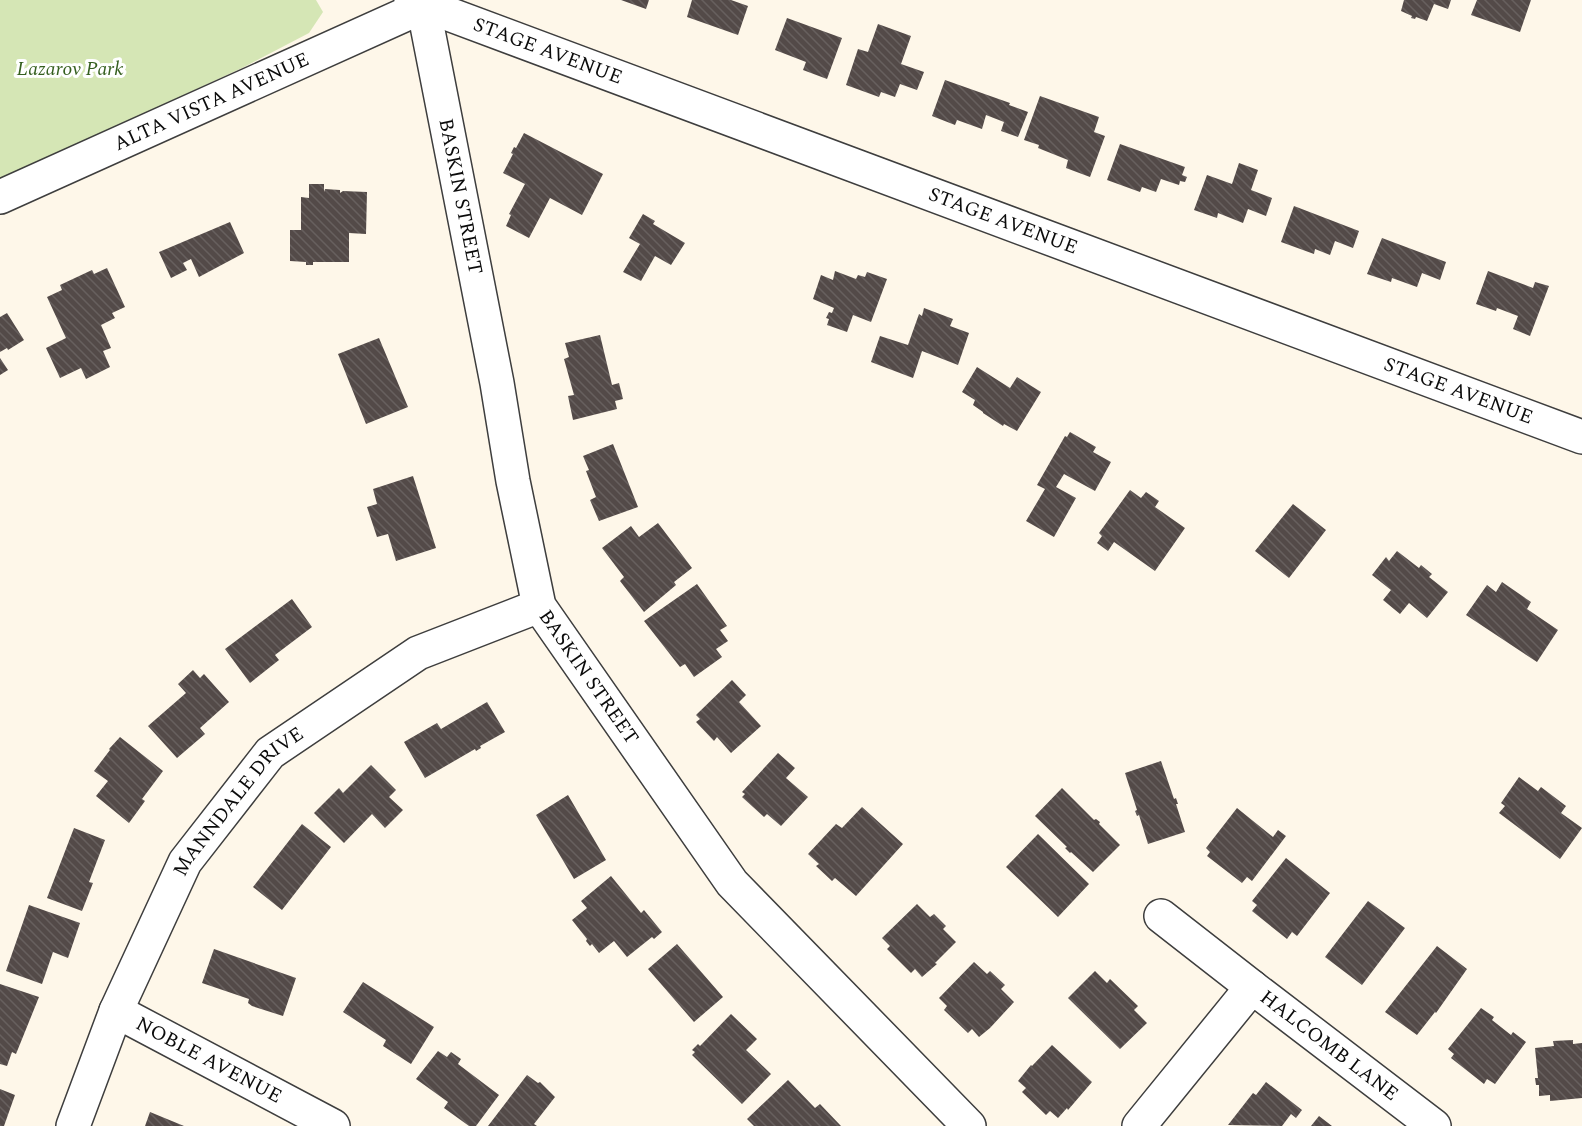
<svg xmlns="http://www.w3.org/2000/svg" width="1582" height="1126" font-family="Spectral,serif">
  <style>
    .park { fill: #d5e6b5 }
    .building { fill: url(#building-back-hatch) }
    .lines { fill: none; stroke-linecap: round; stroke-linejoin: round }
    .minor-casing { stroke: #3e3e3e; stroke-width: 36 }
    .minor { stroke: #fff; stroke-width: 33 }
    .labels { text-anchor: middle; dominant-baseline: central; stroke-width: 6; stroke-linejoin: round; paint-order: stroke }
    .street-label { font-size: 20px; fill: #0b0b0b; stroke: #fff }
    .park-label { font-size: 20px; font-style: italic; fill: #355f1f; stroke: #fff }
  </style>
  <defs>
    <pattern id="building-back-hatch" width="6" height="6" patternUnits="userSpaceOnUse" patternTransform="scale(1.5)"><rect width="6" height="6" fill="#534a48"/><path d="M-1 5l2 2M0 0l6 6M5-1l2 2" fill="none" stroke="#67605e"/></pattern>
  </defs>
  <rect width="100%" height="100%" fill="#fef7e9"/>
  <!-- park -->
  <path class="park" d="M0,0H316L323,12L309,33L242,68L0,180Z"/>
  <!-- building -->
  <path class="building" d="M621,0H649L646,9Z
    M692,0H731L748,6L738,35L687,17Z
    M1404,0H1451L1448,9L1434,4L1427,21L1416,17L1415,19L1411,18L1412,16L1401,11Z
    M1477,0H1531L1520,32L1471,15Z
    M787,18L842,38L827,79L803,70L806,62L775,50Z
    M878,24L911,36L901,64L924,72L917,90L900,84L895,97L881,92L879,97L846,85L858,49L868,52Z
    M945,80L1010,103L1009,105L1028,112L1018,137L1001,131L1004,122L986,115L982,129L957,120L955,125L932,116Z
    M1040,96L1099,117L1094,132L1105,136L1090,177L1066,168L1068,160L1038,148L1039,145L1024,140Z
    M524,133L603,174L582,215L550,198L529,238L506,226L511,215L509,214L525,184L503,173L513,154L511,153L514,147L516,148Z
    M1120,144L1185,167L1182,175L1187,177L1185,182L1180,181L1179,185L1161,179L1156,192L1142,187L1140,192L1107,180Z
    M1239,163L1258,170L1251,190L1272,198L1266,216L1248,209L1243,223L1218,213L1217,218L1194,210L1207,175L1232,184Z
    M309,184H324V192L325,189L340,190V193L343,191L367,192L366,234L349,233V262H313V265H306V262L290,261V230H301V197L309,198Z
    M1294,206L1359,231L1353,248L1335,241L1330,255L1315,249L1314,254L1281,242Z
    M643,214L655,221L653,224L685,243L671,265L655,256L641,281L623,272L640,244L629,238Z
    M230,222L244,253L199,277L191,259L183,263L187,270L171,278L159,252Z
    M1382,238L1446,262L1440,280L1422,273L1417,287L1392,278L1391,282L1367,274Z
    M107,268L125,307L112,313L115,318L101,325L111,348L103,351L110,367L86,379L81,368L60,378L46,348L66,338L47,297L62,290L60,285L92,270L94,274Z
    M835,271L856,279L858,275L865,277L867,272L887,279L871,322L853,315L847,332L827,325L829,319L826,318L829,312L832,313L834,308L813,299L821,275L833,280Z
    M1488,271L1533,288L1535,282L1549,286L1530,336L1513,329L1518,316L1497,308L1496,311L1476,304Z
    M924,308L953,319L950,326L969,333L958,365L922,351L913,378L871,362L880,336L908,345L919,314L922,316Z
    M7,313L24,340L8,350L7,348L0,352V317Z
    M600,335L612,385L619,383L623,399L615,401L617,409L573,420L568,396L574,395L564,359L569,357L565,343Z
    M379,338L408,407L366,424L338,354Z
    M0,358L8,370L0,375Z
    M977,367L1010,388L1017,377L1041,392L1017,431L1004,424L1003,426L983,413V412L973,405L975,400L962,392Z
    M1070,432L1096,447L1093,452L1111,462L1095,491L1064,474L1056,487L1076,498L1054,537L1026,521L1045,489L1037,485L1065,436L1067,437Z
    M613,444L638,507L599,521L590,500L596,497L586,471L589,470L583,456Z
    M413,476L436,548L396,561L388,534L377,537L367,507L377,504L373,489Z
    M1130,490L1141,498L1146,492L1159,501L1155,507L1185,528L1155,571L1114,542L1108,551L1097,543L1102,536L1099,533Z
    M1293,504L1326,530L1289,578L1255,551Z
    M658,523L692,568L674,582L676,585L644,612L620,581L624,577L602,548L631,526L639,537Z
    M1397,551L1419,568L1421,565L1432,574L1429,577L1448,592L1427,618L1409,603L1400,614L1383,600L1391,590L1372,575L1386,557L1389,561Z
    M1502,582L1531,602L1527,609L1558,630L1537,662L1466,615L1487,585L1496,592Z
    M697,584L727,626L720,630L728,641L716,649L722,657L694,677L685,664L680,667L644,621Z
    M292,599L312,627L275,655L279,660L250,683L225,649Z
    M193,670L200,678L204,674L229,702L200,728L205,734L177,758L148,726L186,693L178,684Z
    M732,680L746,695L739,702L761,726L731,753L717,737L714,741L696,722L700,719L696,715Z
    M487,702L505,732L480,746L481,748L476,751L475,749L425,778L404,742L437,723L441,729Z
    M120,737L163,771L142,799L145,801L129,823L96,796L108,781L94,771L110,750L109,749Z
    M778,753L795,768L786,778L808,797L781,826L767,814L764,817L742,797L745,794L742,792Z
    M1161,761L1174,799L1176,798L1178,804H1176L1185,832L1148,844L1139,815L1137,816L1135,811L1137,810L1125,773Z
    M371,765L396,790L389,797L403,810L385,828L372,814L344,843L314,813L339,788L343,793Z
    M1519,777L1538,791L1541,787L1566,806L1561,813L1582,828L1560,859L1499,813L1505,806L1501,803Z
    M1062,788L1094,820L1096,819L1100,822L1099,824L1120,845L1093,872L1071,852L1070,853L1065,848L1067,847L1035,816Z
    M568,795L606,860L574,879L536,815Z
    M862,807L903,844L856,896L835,878L832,881L816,866L819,864L808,854L836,824L842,828Z
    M1237,808L1273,837L1278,830L1286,836L1252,881L1247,877L1242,883L1207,856L1210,852L1206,848Z
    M302,824L331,847L282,910L253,887Z
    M74,828L105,840L89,882L93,883L82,911L47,898Z
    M1038,834L1089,884L1058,917L1006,867Z
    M1286,858L1330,893L1297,936L1292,932L1287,939L1252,911L1257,905L1252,901Z
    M611,876L641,913L644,910L662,932L654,939L652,937L627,957L614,941L599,953L592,944L590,946L586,941L587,939L572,920L587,908L581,901Z
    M1368,901L1405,928L1362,985L1325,957Z
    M917,904L930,917L934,914L946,926L943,929L956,942L935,963L937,964L922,977L915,969L911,973L887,949L890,946L882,938Z
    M29,905L80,923L68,958L53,952L42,984L6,971Z
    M677,944L723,997L694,1022L648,969Z
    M1437,946L1467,969L1436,1013L1435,1012L1417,1035L1385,1012Z
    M214,949L296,978L283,1016L252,1006L248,1003L249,999L202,983Z
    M974,962L987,974L990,971L1005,985L1001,989L1014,1002L990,1028L979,1037L972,1029L968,1033L944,1010L947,1006L939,998Z
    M1095,971L1107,983L1110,979L1138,1006L1134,1010L1147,1023L1120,1049L1068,998Z
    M363,982L434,1027L411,1064L383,1046L386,1040L343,1012Z
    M0,984L39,997L16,1054L12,1052L7,1066L0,1064Z
    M1481,1008L1494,1017L1492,1020L1511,1035L1513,1032L1526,1042L1495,1084L1487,1079L1484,1084L1451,1058L1454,1054L1448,1049Z
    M731,1014L757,1039L746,1050L771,1074L742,1104L692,1055L695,1052L692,1050L698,1044L700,1046Z
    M1573,1040V1044L1582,1043V1098L1550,1101V1095L1539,1096V1085H1536L1535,1078H1538L1535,1048L1554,1046L1553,1041Z
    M1052,1045L1092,1082L1068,1110L1067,1108L1058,1118L1050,1111L1046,1115L1022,1092L1026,1088L1018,1081L1031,1065L1032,1066Z
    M438,1051L447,1057L451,1052L461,1059L458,1064L499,1095L476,1126H469L444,1108L448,1102L416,1079Z
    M527,1075L538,1083L540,1082L555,1097L534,1124L537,1126H488Z
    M788,1080L815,1108L820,1104L841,1126H754L747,1119Z
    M1266,1082L1302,1110L1296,1118L1291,1114L1282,1126L1228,1125L1253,1093L1256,1095Z
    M0,1089L15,1095L4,1126H0Z
    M150,1112L184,1126H145Z
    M1319,1116L1332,1126H1311Z"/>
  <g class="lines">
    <!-- minor casing -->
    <g class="minor-casing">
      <g id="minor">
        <path id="s1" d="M411,0L1582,437"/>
        <path id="s2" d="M422,0L497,383L513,481L539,606L732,883L969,1126"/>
        <path id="s3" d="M0,197L424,6"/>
        <path d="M1161,916L1252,987"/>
        <path id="s4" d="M116,1011L333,1126"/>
        <path id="s5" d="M73,1126L116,1011L185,862L270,753L418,653L539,606"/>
        <path id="s6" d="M1139,1126L1252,987L1434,1126"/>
      </g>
    </g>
    <!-- minor -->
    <use href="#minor" class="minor"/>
  </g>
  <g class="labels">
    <!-- street labels -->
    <g class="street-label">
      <text stroke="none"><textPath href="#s1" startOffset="146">STAGE AVENUE</textPath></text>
      <text stroke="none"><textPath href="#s3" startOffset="232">ALTA VISTA AVENUE</textPath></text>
      <text stroke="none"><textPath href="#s2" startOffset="200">BASKIN STREET</textPath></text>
      <text stroke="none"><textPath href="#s1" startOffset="632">STAGE AVENUE</textPath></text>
      <text stroke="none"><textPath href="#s1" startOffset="1118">STAGE AVENUE</textPath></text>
      <text stroke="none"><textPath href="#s2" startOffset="704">BASKIN STREET</textPath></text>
      <text stroke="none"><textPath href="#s5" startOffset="368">MANNDALE DRIVE</textPath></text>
      <text stroke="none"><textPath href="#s6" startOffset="276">HALCOMB LANE</textPath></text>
      <text stroke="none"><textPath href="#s4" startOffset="105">NOBLE AVENUE</textPath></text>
    </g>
    <!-- park labels -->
    <g class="park-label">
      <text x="70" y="69">Lazarov Park</text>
    </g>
  </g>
</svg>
